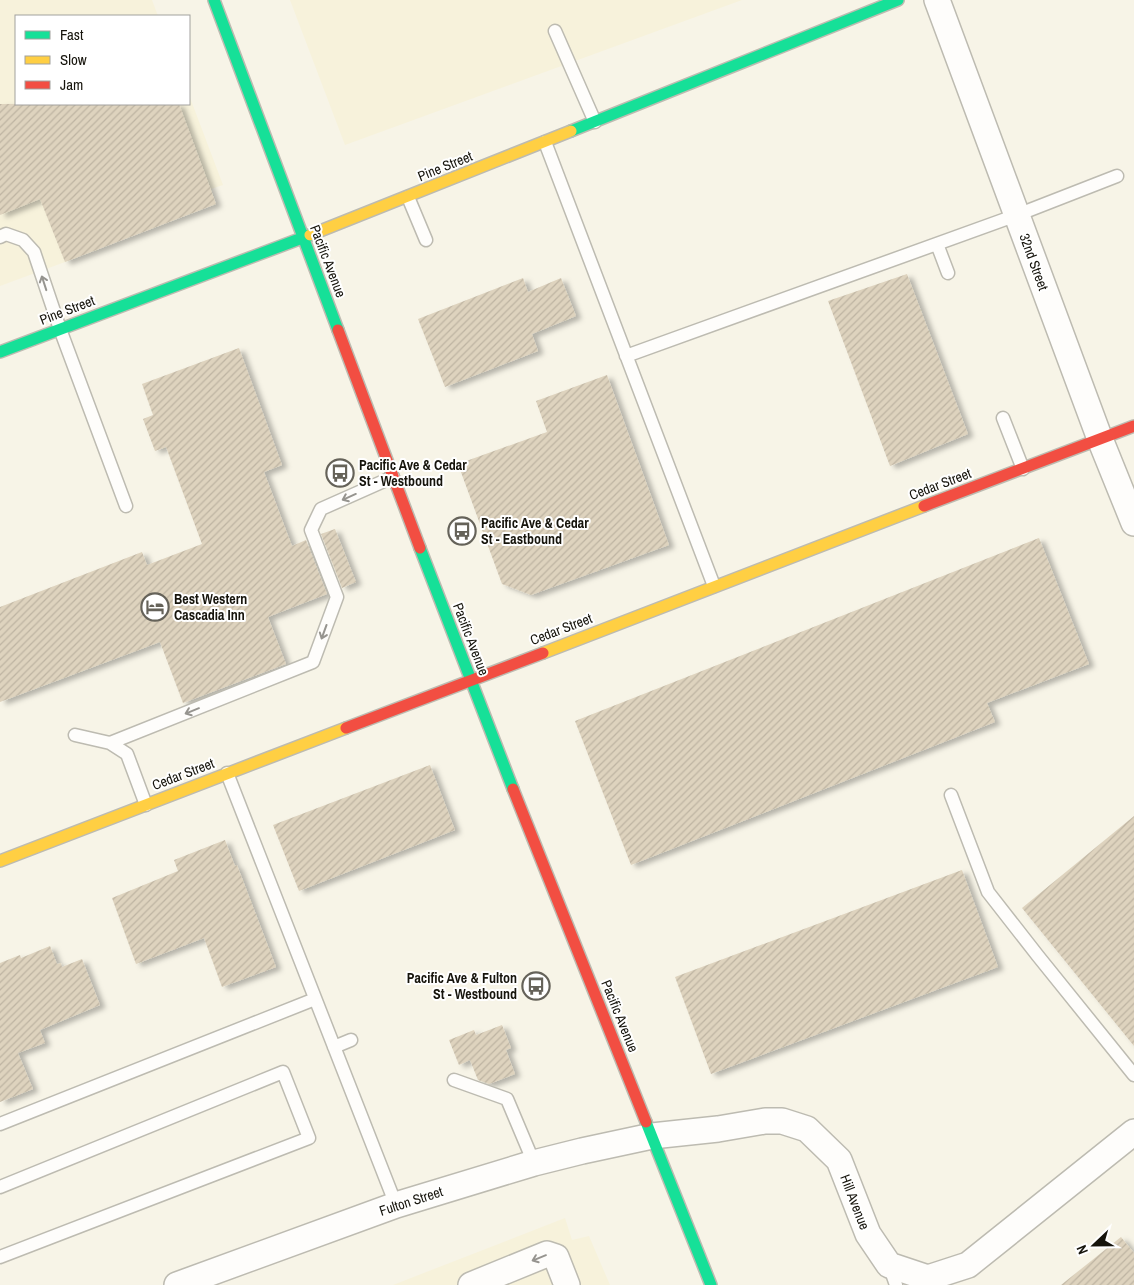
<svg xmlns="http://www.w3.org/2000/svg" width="1134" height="1285" font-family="'Archivo Narrow',sans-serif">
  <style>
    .built { fill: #f7f2db }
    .building { fill: url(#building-hatch); filter: url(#shadow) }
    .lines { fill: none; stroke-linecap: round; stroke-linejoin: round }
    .lane-casing { stroke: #bdbbb1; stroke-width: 15 }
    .street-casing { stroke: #bdbbb1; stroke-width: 28 }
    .fast-casing { stroke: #bdbbb1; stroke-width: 14 }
    .slow-casing { stroke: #bdbbb1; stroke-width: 14 }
    .jam-casing { stroke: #bdbbb1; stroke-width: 14 }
    .lane { stroke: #fefdfb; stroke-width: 12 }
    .street { stroke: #fefdfb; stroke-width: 25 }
    .fast { stroke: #16e098; stroke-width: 11 }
    .slow { stroke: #ffcf43; stroke-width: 11 }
    .jam { stroke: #f24e42; stroke-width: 11 }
    .oneway { stroke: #96948f }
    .labels { text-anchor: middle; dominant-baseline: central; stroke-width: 4; stroke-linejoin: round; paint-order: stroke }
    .street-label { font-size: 14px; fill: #16140c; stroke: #fff }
    .poi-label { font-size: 14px; font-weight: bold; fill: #16140c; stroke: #fff; text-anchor: start }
  </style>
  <defs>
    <pattern id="building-hatch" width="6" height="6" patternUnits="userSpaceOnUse" patternTransform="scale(1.25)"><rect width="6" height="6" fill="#ded3be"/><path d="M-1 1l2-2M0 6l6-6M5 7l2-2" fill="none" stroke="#beb4a2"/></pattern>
    <filter id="shadow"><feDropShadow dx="5.5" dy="3" stdDeviation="2.5" flood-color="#0004"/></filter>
  </defs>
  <rect width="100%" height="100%" fill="#f7f4e7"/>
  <!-- built -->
  <path class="built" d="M0,0H152L158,16H16V104H189V95L223,185L211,189L215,202L65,262L0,286Z
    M290,0H742L345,145Z
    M565,1218L572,1240L589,1236L610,1285H393Z"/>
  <!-- building -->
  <path class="building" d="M0,104H179L216,204L65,262L40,199L0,215Z
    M907,274L968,434L890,466L828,301Z
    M523,278L528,292L561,278L576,316L532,334L538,351L445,387L418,319Z
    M239,348L282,465L264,472L292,546L306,540L327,594L268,617L286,664L183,703L160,642L0,702V607L142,552L147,565L202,544L166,447L155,451L143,419L153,415L142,384Z
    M607,375L669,545L531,595L502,584L458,464L547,432L536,401Z
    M335,529L356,582L342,588L321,534Z
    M1039,538L1089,664L987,703L995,722L631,865L575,721Z
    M430,765L455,830L299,891L273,825Z
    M1134,816V1046L1022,908Z
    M225,840L235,866L237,865L276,967L222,987L204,938L136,964L112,898L178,871L174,860Z
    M962,870L998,967L711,1074L675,977Z
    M50,946L57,964L61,963L62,967L82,959L100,1005L40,1030L45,1043L18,1053L33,1089L0,1102V963L20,955L21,958Z
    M502,1025L511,1048L506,1050L515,1074L489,1084L478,1080L470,1060L459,1065L449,1040L474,1030L476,1035Z
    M1121,1237L1134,1253V1285H1061Z"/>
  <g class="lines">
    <!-- lane casing -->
    <g class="lane-casing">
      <path id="lane" d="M555,31L595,122
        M545,142L714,586
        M408,197L426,240
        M0,237L6,234L23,240L34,252L60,329L126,506
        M937,244L948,273
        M626,356L1017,215L1117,176
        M1003,418L1023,469
        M75,735L110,743L313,662L337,597L311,530L321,509L393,477
        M110,743L127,754L146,805
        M227,773L396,1205
        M951,795L988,892L1038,956L1134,1075
        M334,1047L351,1040
        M454,1080L507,1099L534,1163
        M0,1124L315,999
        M0,1187L283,1072L309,1138L0,1257
        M889,1265L896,1285"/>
    </g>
    <!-- street casing -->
    <g class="street-casing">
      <path id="street" d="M937,0L1100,439L1134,523
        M177,1285L396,1205L534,1163L582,1151L652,1136L718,1129L765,1121H782L807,1129L839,1160L868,1234L889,1265L928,1278L968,1265L1134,1132
        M471,1285L547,1254L556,1257L567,1285"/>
    </g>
    <!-- fast casing -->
    <g class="fast-casing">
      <path id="fast" d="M214,0L338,330
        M571,131L898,0
        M0,352L310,235
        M420,548L513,789
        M646,1122L711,1285"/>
    </g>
    <!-- slow casing -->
    <g class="slow-casing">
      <path id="slow" d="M310,235L571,131
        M543,653L924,506
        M0,861L346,728"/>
    </g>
    <!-- jam casing -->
    <g class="jam-casing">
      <path id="jam" d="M338,330L420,548
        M924,506L1134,426
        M346,728L543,653
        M513,789L646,1122"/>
    </g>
    <!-- lane -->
    <use href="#lane" class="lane"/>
    <!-- street -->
    <use href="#street" class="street"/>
    <!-- fast -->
    <use href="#fast" class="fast"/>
    <!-- slow -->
    <use href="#slow" class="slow"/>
    <!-- jam -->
    <use href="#jam" class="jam"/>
  </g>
  <!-- one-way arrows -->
  <defs><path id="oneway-shaft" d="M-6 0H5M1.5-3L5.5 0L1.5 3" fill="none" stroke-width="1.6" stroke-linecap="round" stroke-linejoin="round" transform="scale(1.25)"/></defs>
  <g class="oneway">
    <use href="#oneway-shaft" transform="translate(44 283) rotate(-108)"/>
    <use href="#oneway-shaft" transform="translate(349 497) rotate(156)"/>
    <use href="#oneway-shaft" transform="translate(324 632) rotate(110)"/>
    <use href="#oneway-shaft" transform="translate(192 711) rotate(158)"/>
    <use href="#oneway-shaft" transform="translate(539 1258) rotate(158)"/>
  </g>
  <!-- icons -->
  <defs>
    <g id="bus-ring" transform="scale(1.4375)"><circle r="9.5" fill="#fff" stroke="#656259" stroke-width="1.5"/><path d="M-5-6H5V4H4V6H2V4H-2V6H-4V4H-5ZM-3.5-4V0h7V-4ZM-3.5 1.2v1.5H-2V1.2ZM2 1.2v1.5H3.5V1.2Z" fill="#656259"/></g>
    <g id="hotel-ring" transform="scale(1.4375)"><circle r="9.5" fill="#fff" stroke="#656259" stroke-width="1.5"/><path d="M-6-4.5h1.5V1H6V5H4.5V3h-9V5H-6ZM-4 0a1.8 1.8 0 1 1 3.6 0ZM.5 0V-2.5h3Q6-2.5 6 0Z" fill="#656259"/></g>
  </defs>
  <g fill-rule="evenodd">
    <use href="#bus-ring" x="340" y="473"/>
    <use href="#bus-ring" x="462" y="531"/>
    <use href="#hotel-ring" x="155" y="607"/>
    <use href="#bus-ring" x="536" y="986"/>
  </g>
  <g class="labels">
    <!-- street labels -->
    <g class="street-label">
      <text transform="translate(445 166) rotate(-22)">Pine Street</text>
      <text transform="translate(328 261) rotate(69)">Pacific Avenue</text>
      <text transform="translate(1034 262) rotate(70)">32nd Street</text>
      <text transform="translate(67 310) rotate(-21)">Pine Street</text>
      <text transform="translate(940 484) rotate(-21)">Cedar Street</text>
      <text transform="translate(561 629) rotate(-21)">Cedar Street</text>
      <text transform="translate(471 639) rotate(69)">Pacific Avenue</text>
      <text transform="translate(183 774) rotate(-21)">Cedar Street</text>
      <text transform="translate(620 1016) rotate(68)">Pacific Avenue</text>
      <text transform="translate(411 1201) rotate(-18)">Fulton Street</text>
      <text transform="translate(855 1202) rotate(69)">Hill Avenue</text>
    </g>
    <!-- poi labels -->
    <g class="poi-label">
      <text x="359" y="465">Pacific Ave &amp; Cedar<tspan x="359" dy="16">St - Westbound</tspan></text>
      <text x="481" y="523">Pacific Ave &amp; Cedar<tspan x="481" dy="16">St - Eastbound</tspan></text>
      <text x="174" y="599">Best Western<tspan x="174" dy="16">Cascadia Inn</tspan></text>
      <text x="517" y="978" text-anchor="end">Pacific Ave &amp; Fulton<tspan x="517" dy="16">St - Westbound</tspan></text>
    </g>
  </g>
  <!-- legend -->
  <rect x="15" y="15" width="175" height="90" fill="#ffffff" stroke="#a2a19e"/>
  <rect x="25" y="31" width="25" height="8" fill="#16e098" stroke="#a2a19e"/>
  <text x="60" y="40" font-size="15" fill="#16140c">Fast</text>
  <rect x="25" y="56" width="25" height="8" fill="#ffcf43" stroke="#a2a19e"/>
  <text x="60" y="65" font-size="15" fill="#16140c">Slow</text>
  <rect x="25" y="81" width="25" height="8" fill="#f24e42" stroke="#a2a19e"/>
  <text x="60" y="90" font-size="15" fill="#16140c">Jam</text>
  <!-- north arrow -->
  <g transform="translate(1094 1245) rotate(248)" stroke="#ffffff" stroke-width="4" paint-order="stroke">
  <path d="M0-4L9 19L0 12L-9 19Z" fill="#16140c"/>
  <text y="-8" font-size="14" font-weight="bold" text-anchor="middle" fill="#16140c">N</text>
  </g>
</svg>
